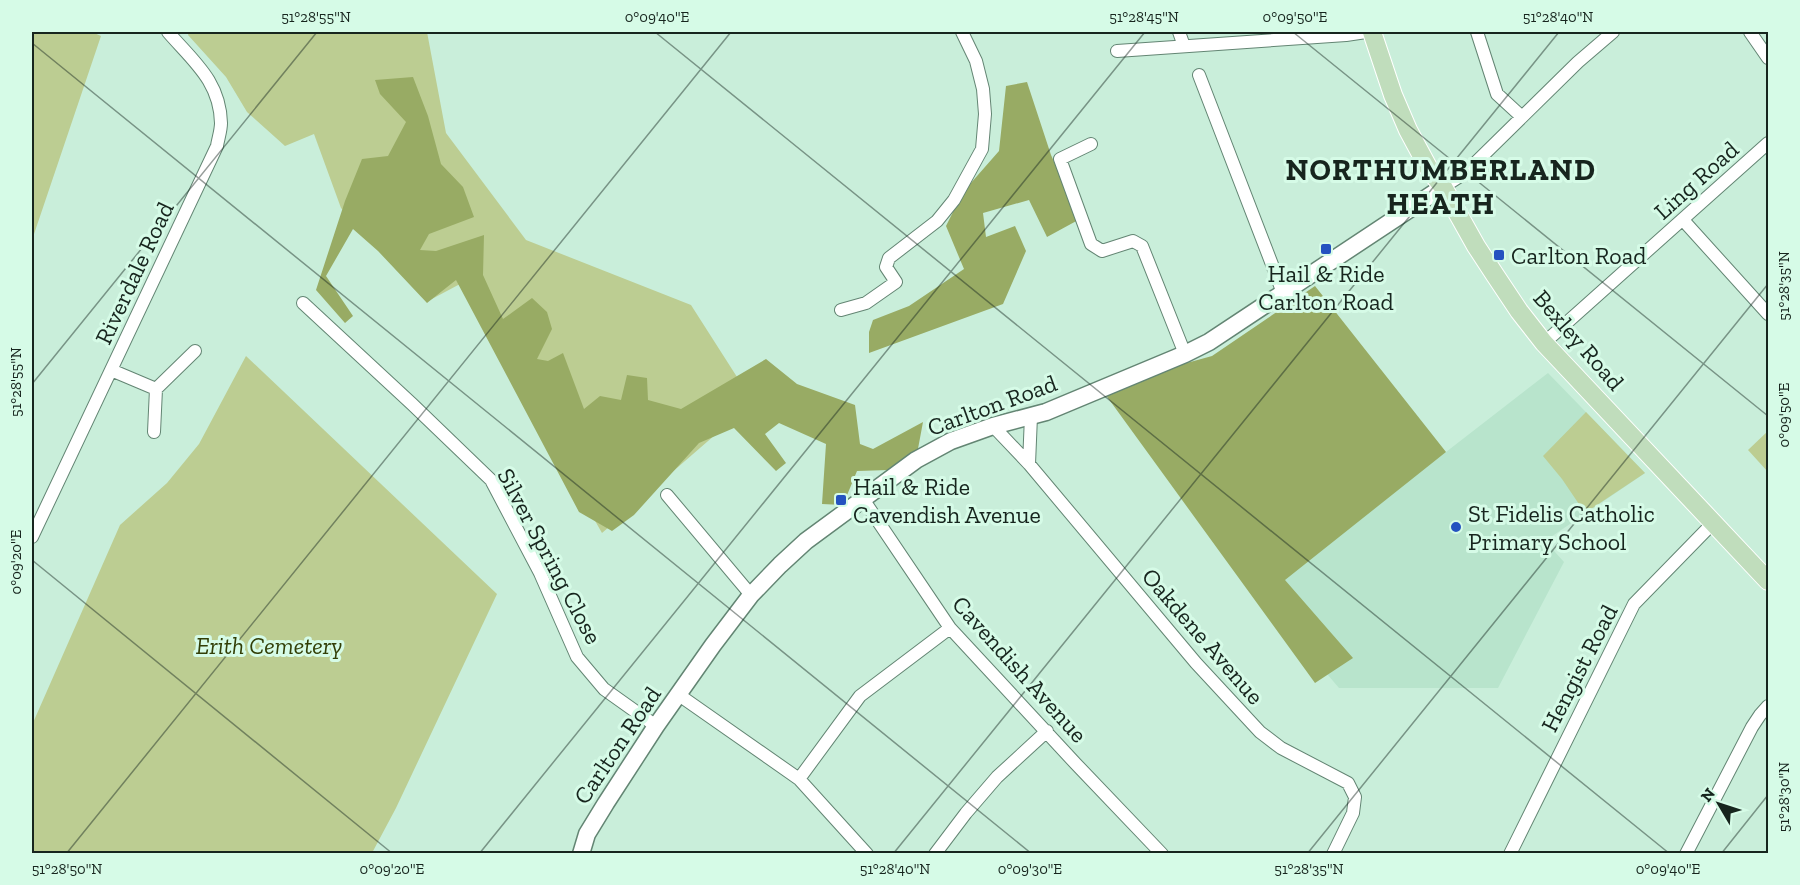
<svg xmlns="http://www.w3.org/2000/svg" width="1800" height="885" font-family="'Zilla Slab',serif">
  <style>
    .built { fill: #b8e4cc }
    .green { fill: #bccd92 }
    .forest { fill: #98ab64 }
    .lines { fill: none; stroke-linecap: round; stroke-linejoin: round }
    .street-casing { stroke: #638573; stroke-width: 14 }
    .secondary-casing { stroke: #638573; stroke-width: 19 }
    .primary-casing { stroke: #fff; stroke-width: 20 }
    .street { stroke: #fff; stroke-width: 12 }
    .secondary { stroke: #fff; stroke-width: 16 }
    .primary { stroke: #c0ddbc; stroke-width: 18 }
    .ticks { fill: none; stroke: #17251e; stroke-width: 1.5; stroke-opacity: 0.45 }
    .poi-dot { fill: #2452c0; stroke: #d6fbe7; stroke-width: 2 }
    .labels { text-anchor: middle; dominant-baseline: central; stroke-width: 6; stroke-linejoin: round; paint-order: stroke }
    .street-label { font-size: 24px; fill: #17251e; stroke: #d6fbe7 }
    .poi-label { font-size: 24px; fill: #17251e; stroke: #d6fbe7; text-anchor: start }
    .park-label { font-size: 24px; font-style: italic; fill: #323e06; stroke: #d6fbe7 }
    .district-label { font-size: 30px; font-weight: bold; letter-spacing: 1.5px; fill: #17251e; stroke: #d6fbe7 }
    .neatline { fill: none; stroke: #17251e; stroke-width: 2 }
    .ticks-label { font-size: 15px; text-anchor: middle; fill: #17251e }
  </style>
  <rect width="100%" height="100%" fill="#c9eeda"/>
  <!-- built -->
  <path class="built" d="M1548,373L1645,473L1545,541L1564,562L1498,688H1339L1258,593L1446,452Z"/>
  <!-- green -->
  <path class="green" d="M32,32H92L101,36L32,240Z
    M189,32H427L446,133L526,240L691,305L753,402L602,533L460,284L430,300L341,208L314,134L285,146L247,112L226,77L188,35Z
    M246,356L497,594L396,808L372,853H32V725L120,525L167,483L199,444Z
    M1586,412L1645,473L1585,513L1562,479L1543,456Z
    M1768,431V472L1748,450Z"/>
  <!-- forest -->
  <path class="forest" d="M413,77L428,116L441,164L463,187L474,217L429,234L420,250L436,251L484,235L483,275L503,319L532,298L547,312L552,329L537,359L548,361L563,353L584,409L600,396L621,400L627,375L647,378L648,400L681,409L766,359L797,384L855,405L860,444L873,449L923,422L917,454L889,470L857,471L843,505L822,504L826,444L779,423L765,434L786,463L776,471L734,428L699,443L634,515L612,531L579,512L456,280L427,303L378,251L353,229L326,276L353,316L345,323L316,290L345,201L362,159L388,156L406,122L380,94L375,80Z
    M1027,82L1051,155L1080,219L1047,237L1029,200L983,213L986,237L1015,226L1026,251L1003,304L869,353V332L873,320L909,306L964,269L946,226L963,192L999,151L1006,86Z
    M1315,286L1446,452L1285,580L1353,658L1315,683L1100,387L1212,356Z"/>
  <g class="lines">
    <!-- street casing -->
    <g class="street-casing">
      <path id="street" d="M1179,32L1184,46
        M1477,32L1497,94L1522,117
        M1750,32L1768,58
        M1117,51L1346,35L1366,32
        M1199,75L1283,293
        M1091,144L1060,159L1091,244L1102,251L1133,241L1142,246L1185,354
        M1443,187L1465,173L1578,62L1613,32
        M1683,220L1768,314
        M303,303L412,404L491,480L540,573L577,657L604,689L656,726
        M841,310L866,303L896,282L886,267L889,258L937,221L954,200L982,149L985,114L983,89L976,61L962,32
        M1544,343L1768,143
        M111,370L156,389L154,432
        M156,389L195,351
        M993,426L1029,464L1196,663L1260,732L1281,748L1348,783L1355,797L1353,813L1333,854
        M1029,464L1031,416
        M667,495L751,595
        M863,499L950,628L1076,764L1162,854
        M32,537L217,146C218,139 221,131 221,123C220,81 193,61 168,32
        M679,695L799,779L867,854
        M799,779L860,696L950,628
        M935,854L966,813L997,777L1047,731
        M1510,854L1634,604L1714,522
        M1686,854L1752,727L1760,715L1768,706"/>
    </g>
    <!-- secondary casing -->
    <g class="secondary-casing">
      <path id="secondary" d="M581,854L587,834L606,803L656,726L713,645L751,595L780,565L806,541L916,460L951,441L993,426L1046,412L1185,354L1209,342L1443,187"/>
    </g>
    <!-- primary casing -->
    <g class="primary-casing">
      <path id="primary" d="M1372,32L1393,95L1408,130L1429,169L1443,187L1476,246L1495,275L1519,311L1544,343L1768,581"/>
    </g>
    <!-- street -->
    <use href="#street" class="street"/>
    <!-- secondary -->
    <use href="#secondary" class="secondary"/>
    <!-- primary -->
    <use href="#primary" class="primary"/>
  </g>
  <!-- ticks -->
  <path class="ticks" d="M655,32L1670,854M1293,32L1768,416M32,43L1032,854M32,384L317,32M32,560L393,854M66,854L731,32M479,854L1145,32M893,854L1559,32M1307,854L1768,284M1721,854L1768,795"/>
  <!-- markers -->
  <g class="poi-dot">
    <rect x="1320" y="243" width="12" height="12" rx="3"/>
    <rect x="1493" y="249" width="12" height="12" rx="3"/>
    <rect x="835" y="494" width="12" height="12" rx="3"/>
    <circle cx="1456" cy="527" r="6"/>
  </g>
  <g class="labels">
    <!-- street labels -->
    <g class="street-label">
      <text transform="translate(1696 180) rotate(-42)">Ling Road</text>
      <text transform="translate(134 273) rotate(-65)">Riverdale Road</text>
      <text transform="translate(1579 340) rotate(49)">Bexley Road</text>
      <text transform="translate(992 405) rotate(-20)">Carlton Road</text>
      <text transform="translate(550 556) rotate(62)">Silver Spring Close</text>
      <text transform="translate(1203 636) rotate(49)">Oakdene Avenue</text>
      <text transform="translate(1579 668) rotate(-63)">Hengist Road</text>
      <text transform="translate(1020 669) rotate(48)">Cavendish Avenue</text>
      <text transform="translate(617 745) rotate(-56)">Carlton Road</text>
    </g>
    <!-- poi labels -->
    <g class="poi-label">
      <text x="1511" y="255">Carlton Road</text>
      <text x="1326" y="273" text-anchor="middle">Hail &amp; Ride<tspan x="1326" dy="28">Carlton Road</tspan></text>
      <text x="853" y="486">Hail &amp; Ride<tspan x="853" dy="28">Cavendish Avenue</tspan></text>
      <text x="1468" y="513">St Fidelis Catholic<tspan x="1468" dy="28">Primary School</tspan></text>
    </g>
    <!-- park labels -->
    <g class="park-label">
      <text x="269" y="645">Erith Cemetery</text>
    </g>
    <!-- district labels -->
    <g class="district-label">
      <text x="1441" y="170">NORTHUMBERLAND<tspan x="1441" dy="34">HEATH</tspan></text>
    </g>
  </g>
  <!-- border -->
  <rect width="1800" height="885" fill="none" stroke="#d6fbe7" stroke-width="66"/>
  <!-- north arrow -->
  <g transform="translate(1719 804) rotate(309)" stroke="#d6fbe7" stroke-width="4.5" paint-order="stroke">
  <path d="M0-4.5L10 22L0 15L-10 22Z" fill="#17251e"/>
  <text y="-9" font-size="16" font-weight="bold" text-anchor="middle" fill="#17251e">N</text>
  </g>
  <rect x="33" y="33" width="1734" height="819" class="neatline"/>
  <g class="ticks-label">
    <text x="316" y="22">51°28'55"N</text>
    <text x="657" y="22">0°09'40"E</text>
    <text x="1144" y="22">51°28'45"N</text>
    <text x="1295" y="22">0°09'50"E</text>
    <text x="1558" y="22">51°28'40"N</text>
    <text transform="translate(1784 286) rotate(-90)" y="5">51°28'35"N</text>
    <text transform="translate(16 382) rotate(-90)" y="5">51°28'55"N</text>
    <text transform="translate(1784 415) rotate(-90)" y="5">0°09'50"E</text>
    <text transform="translate(16 562) rotate(-90)" y="5">0°09'20"E</text>
    <text transform="translate(1784 797) rotate(-90)" y="5">51°28'30"N</text>
    <text x="67" y="874">51°28'50"N</text>
    <text x="392" y="874">0°09'20"E</text>
    <text x="895" y="874">51°28'40"N</text>
    <text x="1030" y="874">0°09'30"E</text>
    <text x="1309" y="874">51°28'35"N</text>
    <text x="1668" y="874">0°09'40"E</text>
  </g>
</svg>
